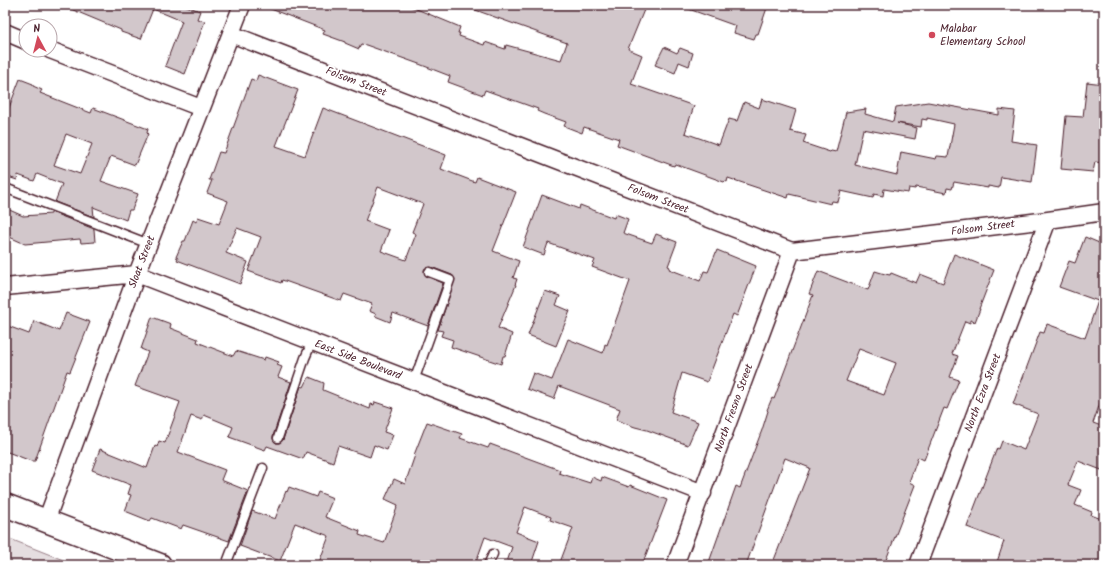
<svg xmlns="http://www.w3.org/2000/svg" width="1109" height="570" font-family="Kalam,sans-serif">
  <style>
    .green { fill: #e5dee0; stroke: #987e86 }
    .building { fill: #d2c7cb; stroke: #4a1f2b; fill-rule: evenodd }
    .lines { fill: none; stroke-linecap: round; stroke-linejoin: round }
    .lane-casing { stroke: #4a1f2b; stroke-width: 11 }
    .street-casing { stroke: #4a1f2b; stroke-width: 19 }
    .secondary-casing { stroke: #4a1f2b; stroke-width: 25 }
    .lane { stroke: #fff; stroke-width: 8 }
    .street { stroke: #fff; stroke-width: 16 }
    .secondary { stroke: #fff; stroke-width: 22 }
    .poi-dot { fill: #d1495b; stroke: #fff; stroke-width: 1.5 }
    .labels { text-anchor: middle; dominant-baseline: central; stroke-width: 4; stroke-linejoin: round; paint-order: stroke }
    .poi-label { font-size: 11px; fill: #4a1f2b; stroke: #fff; text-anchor: start }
    .street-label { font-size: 11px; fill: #4a1f2b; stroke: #fff }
  </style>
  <rect width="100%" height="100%" fill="#fff"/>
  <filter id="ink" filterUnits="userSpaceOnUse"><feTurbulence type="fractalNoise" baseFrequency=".025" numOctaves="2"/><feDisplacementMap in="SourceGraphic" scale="8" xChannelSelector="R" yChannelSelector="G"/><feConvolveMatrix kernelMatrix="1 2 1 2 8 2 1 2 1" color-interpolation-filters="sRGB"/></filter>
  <g filter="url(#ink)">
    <!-- green -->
    <path class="green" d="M5,537L76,565H5Z"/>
    <!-- building -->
    <path class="building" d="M61,5H184L200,11L197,19L205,21L185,74L165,66L182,21L153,9L141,39L121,32V30Z
      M263,5H407L460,27L458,33H460L459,36L484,45L485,42L505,49L506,45L561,60L567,43L467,7L468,5H646L628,49L642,55L631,84L694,106L685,133L719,145L729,119L737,121L744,102L759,108L762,99L796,110L790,131L806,135L803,143L830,152L831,151L836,152L846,112L866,109L865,114L893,122L896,107L928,102L999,115V109L1015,111L1011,141L1037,145L1032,182L1001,177L999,188L988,186V188L954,182L952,189L947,188L946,193L916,187L915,189L909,188L908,193L884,189L883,196L874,194L873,198L841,191L838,202L832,201L831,204L789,194L788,198L728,178L727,182L725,181L724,182L675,164L674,166L617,145L619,139L584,127L582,133L564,126L566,122L544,114L537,111L538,109L485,90L483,95L448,82L450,76L419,64L366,45L361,44L359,49L345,43V42L323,34L325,30L263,6ZM927,118L954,124L948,157L937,156L936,159L901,152L897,175L855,165L863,129L915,139L917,128L897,123L921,127L922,119L927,120Z
      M684,5H768L758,34H756L754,39L734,33L736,26L683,7Z
      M664,47L677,53L680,48L693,53L689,66L679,62L675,73L655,65Z
      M258,75L298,90L276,146L305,156L323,108L446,155L441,169L475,182L477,177L516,192L493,251L519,261L513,278L517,279L515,285H516L498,328L512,334L505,356H503L501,364L451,347L453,340L441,336L443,331L438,330L455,279L452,275L431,267L425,268L424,270L425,275L443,283L428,326L393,313L390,322L375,316L376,314L369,311L372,304L344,294L341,301L282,280L281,283L248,271L261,237L237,228L226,253L248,262L240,284L177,260L178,258L176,257L183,241H185L193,220L196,222L198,217L219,224L228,201L207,193L212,180H209L219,152L224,153L251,79L256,81ZM378,187L423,204L412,232L416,234L406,260L381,251L389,230L365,221Z
      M20,79L33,84V86L42,90L40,93L91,113L93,108L148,129L147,133L148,134L135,165L111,156L101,181L138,194L132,210H129L126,220L93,207L94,217L55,202L62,184L37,174L34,181L18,175L17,180L5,176V118ZM66,134L92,144L80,174L54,165Z
      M1087,82L1104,84V163L1095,162L1093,172L1061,169L1066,116L1083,117Z
      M542,195L579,209L580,205L614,218L615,214L628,219L623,233L652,243L656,234L677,242L668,266L670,267L669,269L700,281L704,271L708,272L717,250L756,266L737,316L733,314L707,382L682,373L671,412L698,422L688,445L647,430L635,427L616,420L620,409L559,386L554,399L527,389L533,373L552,380L568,339L603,353L605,344L607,345L630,281L592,267L595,260L548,243L544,255L523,247Z
      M5,208L23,216L51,214V212L94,229L95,242L81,243L80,239L25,244L5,235Z
      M1085,237L1104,245V392L1093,423L1104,427V471L1078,461L1068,485L1081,490L1075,505L1092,512L1091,515L1104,520V565H996L1004,541L967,527L997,448L999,449L1002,441L1024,450L1038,414L1013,404L1040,332L1044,333L1047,324L1085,338L1098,301L1059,287L1069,261L1075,263Z
      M954,254L994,270L979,309H980L975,322L970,320V323L965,321L952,354L958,356L950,377L959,380L947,409L944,408L924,460L918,457L909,482L915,485L884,565H772L810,468L785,458L746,565H708L736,486L740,488L762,430L768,411L767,410L772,398L774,399L813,295L809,294L818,271L868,290L875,271L885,274L890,275L891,273L916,283L920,274L943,283ZM859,349L896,363L884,395L846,381Z
      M545,291L560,296L556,305L570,311L556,346L528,335Z
      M66,313L90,322L70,372L67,371L35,461H31L5,451V325L29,334L34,321L59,331Z
      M152,317L171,324L170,328L198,339L197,342L233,356L236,351L264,360L265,357L279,362L277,365L282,367L278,377L291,382L273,436V439L276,443H279L283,440L301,386L304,387L309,377L324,383L323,390L370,409L371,404L374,405L375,402L393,408L384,432L393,435L387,450L374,445L370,457L338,446L333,462L306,452L303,459L267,446L265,450L229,437L233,427L204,415L202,420L191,416L178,452L225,470L221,480L248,491L229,541L183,525L181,529L152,518L150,521L125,511L131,495L128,494L131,485L92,470L100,449L147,468L155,446L157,447L159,441L165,443L180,402L135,386L148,352L141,349Z
      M427,422L462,434L460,438L488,448L490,444L560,470L559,473L590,483L592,477L601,481L602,477L629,487L630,485L667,500L642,565H559L573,528L550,520L551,517L525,507L516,532L539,541L531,565H506L512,547L485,537L475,565H318L329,536L295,523L280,561L240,546L252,511L275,519L286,491L287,492L289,487L316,497L318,492L333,498L325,517L360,531L359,535L384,543L398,505L385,499L394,479L405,484L415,455H414Z"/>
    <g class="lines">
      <!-- lane casing -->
      <g class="lane-casing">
        <path id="lane" d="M5,188L149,244
          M414,381L450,280L429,272
          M278,438L305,358L312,342
          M226,565L263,468
          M488,565L493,554"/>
      </g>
      <!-- street casing -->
      <g class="street-casing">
        <path id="street" d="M5,32L26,41
          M231,34L792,251L1048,220L1104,212
          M50,50L201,108
          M5,287L137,274L703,493
          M46,521L137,274L242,5
          M675,565L792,251
          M918,565L1048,220"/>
      </g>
      <!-- secondary casing -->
      <g class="secondary-casing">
        <path id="secondary" d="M5,505L160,565"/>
      </g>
      <!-- lane -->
      <use href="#lane" class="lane"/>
      <!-- street -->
      <use href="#street" class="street"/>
      <!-- secondary -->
      <use href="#secondary" class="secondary"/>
    </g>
  </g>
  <!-- markers -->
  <circle class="poi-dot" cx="932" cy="35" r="4"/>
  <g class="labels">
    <!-- poi labels -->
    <g class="poi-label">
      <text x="940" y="29">Malabar<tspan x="940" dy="13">Elementary School</tspan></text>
    </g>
    <!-- street labels -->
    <g class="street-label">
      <text transform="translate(356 82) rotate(21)">Folsom Street</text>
      <text transform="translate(658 199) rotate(21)">Folsom Street</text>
      <text transform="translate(983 228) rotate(-7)">Folsom Street</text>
      <text transform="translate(142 262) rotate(-69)">Sloat Street</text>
      <text transform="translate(358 360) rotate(21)">East Side Boulevard</text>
      <text transform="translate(983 393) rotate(-69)">North Ezra Street</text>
      <text transform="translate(734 408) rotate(-70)">North Fresno Street</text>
    </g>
  </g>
  <!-- margin -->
  <rect width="1109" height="570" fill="none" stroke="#fff" stroke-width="20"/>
  <rect x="10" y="10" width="1089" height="550" fill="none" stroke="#4a1f2b" stroke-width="1.5" filter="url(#ink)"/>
  <!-- north arrow -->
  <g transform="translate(38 38) rotate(353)"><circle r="19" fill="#ffffff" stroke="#b7a5aa"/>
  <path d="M0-3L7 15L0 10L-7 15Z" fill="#d1495b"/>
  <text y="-6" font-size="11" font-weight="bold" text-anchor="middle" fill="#4a1f2b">N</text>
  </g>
</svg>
